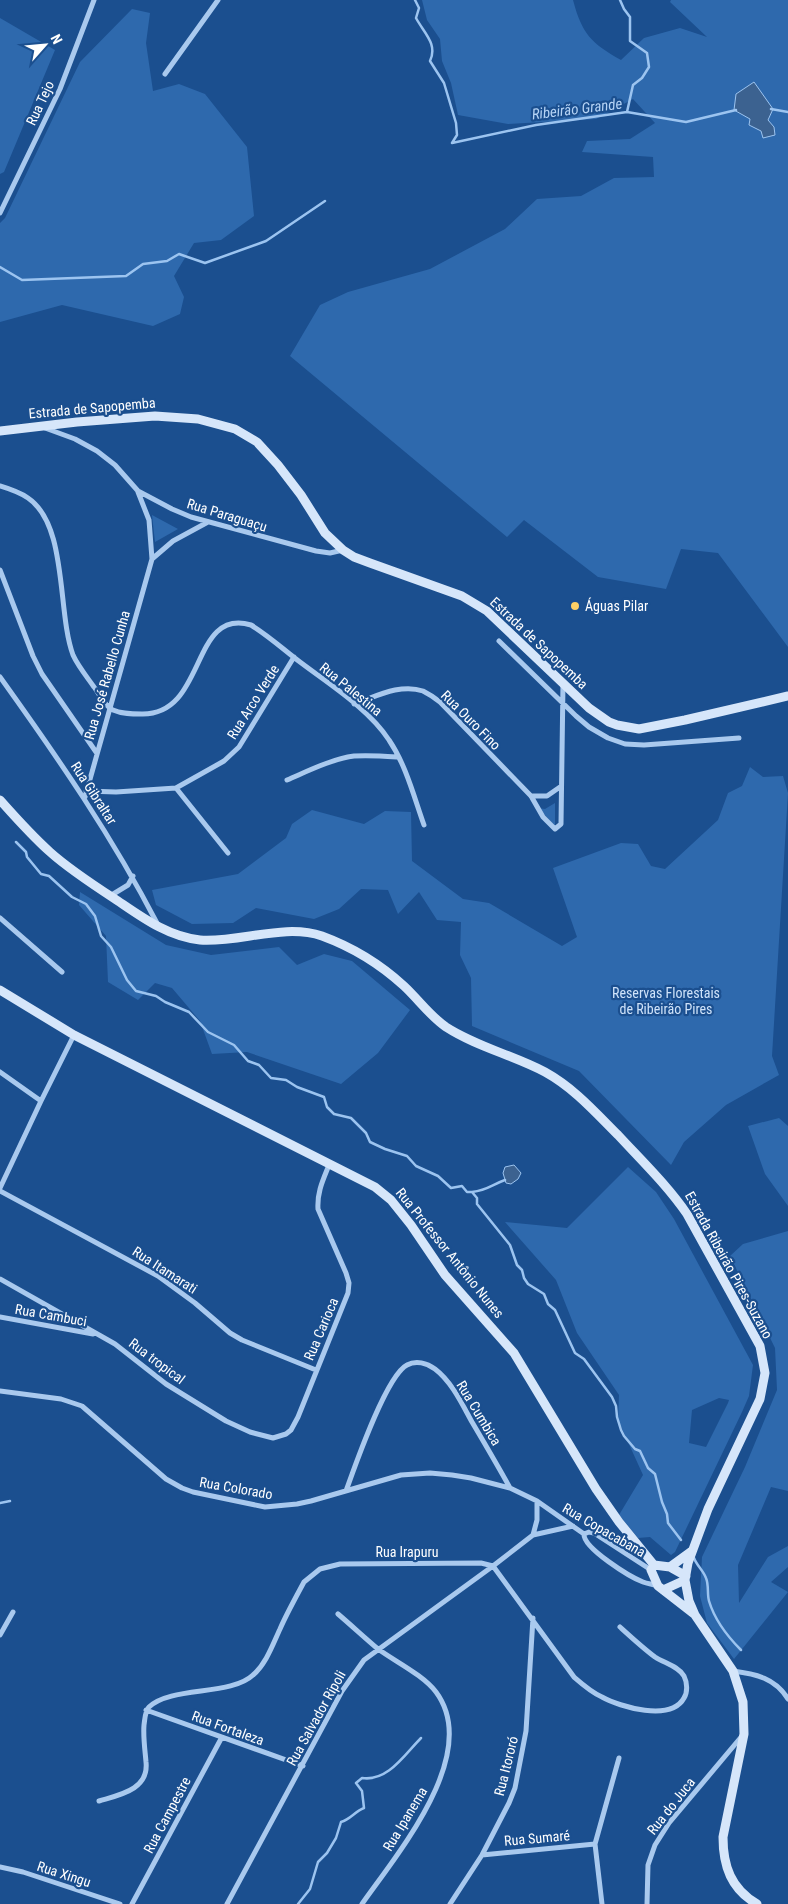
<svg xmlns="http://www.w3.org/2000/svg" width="788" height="1904" font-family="'Roboto Condensed',sans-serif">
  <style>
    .green { fill: #2e69ad; fill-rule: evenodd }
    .water { fill: #3c6290; stroke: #9cc4f0 }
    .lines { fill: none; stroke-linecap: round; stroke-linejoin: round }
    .stream { stroke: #9cc4f0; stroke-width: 2.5 }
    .street { stroke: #a9c9ee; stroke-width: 5 }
    .secondary { stroke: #d6e6fa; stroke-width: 9 }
    .poi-dot { fill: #ffd166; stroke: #1b4f8f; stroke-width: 2 }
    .labels { text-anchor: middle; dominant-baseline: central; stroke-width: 4.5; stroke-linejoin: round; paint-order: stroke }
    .street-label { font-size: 14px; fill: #fff; stroke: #1b4f8f }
    .poi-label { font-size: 14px; fill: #fff; stroke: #1b4f8f; text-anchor: start }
    .park-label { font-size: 14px; fill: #cfe3fa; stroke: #1b4f8f }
    .water-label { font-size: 15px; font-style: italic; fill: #b5d3f5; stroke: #1b4f8f }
  </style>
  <rect width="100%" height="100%" fill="#1b4f8f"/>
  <!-- green -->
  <path class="green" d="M422,0H573C582,34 591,43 621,60L644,38L680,28L707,37L670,2L671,0H788V647L718,553L681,549L666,589L598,577L524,520L507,537L290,356L320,305L348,292L430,269L505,229L537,199L581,196L614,178L654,177L653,157L582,152L587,141L630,139L655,123L633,99L596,119L508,124L458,115L451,83L442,61L440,39L427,20Z
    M132,9L150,13L146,43L153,91L179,84L205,94L247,147L254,216L221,240L194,243L174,276L184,297L180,314L153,326L62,305L0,322V223L5,218L80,62Z
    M0,18L55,50L4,172L0,174Z
    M152,515L178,529L155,542Z
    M750,767L763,777L783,776L788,793L772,1056L779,1075L726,1105L684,1142L671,1165L579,1071L472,1026L471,978L460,955L461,922L437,920L419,892L398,914L388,890L361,889L339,909L314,919L256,908L233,923L192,924L156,905L152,890L238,874L286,838L292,824L312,810L364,824L385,811L411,812L412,861L463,899L489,903L562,946L577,937L553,868L621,843L638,844L651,866L665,869L718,820L728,793L742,786Z
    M555,803V826L538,808L545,809Z
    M80,892L166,945L211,955L279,947L297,965L324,954L352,961L410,1010L378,1053L341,1084L247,1052L212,1054L200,1021L172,988L155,983L138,1000L108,982L106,936L79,905Z
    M779,1118L788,1126V1206L765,1174L748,1126Z
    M628,1167L656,1192L674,1219L753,1365L749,1396L742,1412L675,1552L671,1555L650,1537L638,1538L619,1515L643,1475L618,1420L619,1395L577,1333L556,1280L505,1222L567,1228ZM719,1398L729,1400L728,1403L706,1447L689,1443L692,1410Z
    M788,1231V1491L771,1487L738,1565L739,1603L768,1557L788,1546V1567L771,1582L788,1592L734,1659L707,1623L700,1596L702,1557L745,1467L777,1390L775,1348L730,1256L743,1244Z"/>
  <!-- water -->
  <path class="water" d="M754,82L773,109L768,120L774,127L775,135L763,138L761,131L749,125L750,119L734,110L736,94Z
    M514,1165L521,1173L518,1179L511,1184L506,1183L503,1173L505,1167Z"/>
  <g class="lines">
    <!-- stream -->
    <path class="stream" d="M415,0L419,8L416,18C424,33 438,44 430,61L444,83L456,123L457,135L452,143
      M620,0L624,9L630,17V41L647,53L649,67L642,78L633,85L627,112
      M771,109L788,112
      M452,143L536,125L627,112L686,122L736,110
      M0,267L22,280L126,276L143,264L167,261L179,254L205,263L266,241L325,201
      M16,842L26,852L27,857L41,874L49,876L72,897L86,904L95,916L101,936L111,947L127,980L136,991L156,996L165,1002L189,1012L208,1032L234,1045L248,1061L259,1065L271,1078L286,1080L297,1087L324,1097L327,1107L334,1114L351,1118L366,1133L370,1142L385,1149L407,1156L416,1166L438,1176L451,1188L462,1186L467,1192H472L477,1198V1204L510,1245L517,1265L522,1270L524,1278L528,1284L544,1294L548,1304L555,1310L575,1353L584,1359L612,1397L616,1406L617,1417L621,1430L624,1436L635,1449L640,1451L648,1468L655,1474L662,1502L667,1514L668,1523L681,1540
      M472,1192C488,1190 491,1185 505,1180
      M0,1503L10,1501
      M694,1558C697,1566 703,1570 706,1578C709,1585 707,1594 709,1601C715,1621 727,1636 741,1650
      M298,1904L310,1889L318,1862L327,1853L336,1838L341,1822C351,1819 354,1812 364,1808L362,1791L356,1783L362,1778C388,1782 405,1754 421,1738"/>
    <!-- street -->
    <path class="street" d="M165,74L218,0
      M0,213L60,89L94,0
      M45,428L75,439L97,451L115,465L138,491L172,509L191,517L316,551L330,553L343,550
      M0,486C10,489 19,492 28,498C68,525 57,612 73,655C78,666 87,677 94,687C99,693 105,707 113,710C122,714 132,714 142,714C207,715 190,607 251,625C269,636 284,650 300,662C329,684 369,709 389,740C406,765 414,797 424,825
      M152,559L173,541L208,522
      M0,570L33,656L42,674L96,752
      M499,641L576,716L589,727L608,738L625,744L644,745L739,738
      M0,677C58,758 112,836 158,925
      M354,704C375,697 400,683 423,691C429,694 435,698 440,702L531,796L543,817L555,829L561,824L563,684
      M287,780C308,771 332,759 354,756C369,755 383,756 398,757
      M176,788L228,853
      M86,791L116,792L176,788L224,761L239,747L294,657
      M531,796H547L560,787
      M85,797L152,559L149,520L138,492
      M110,896L128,885L133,876
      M0,918L62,972
      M0,1072L41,1101
      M0,1188L41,1101L74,1035
      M0,1191L158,1276L195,1303L230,1333L242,1340L316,1370
      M0,1279L115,1344L166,1384L226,1421L250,1432L273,1438L286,1434L291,1430L298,1417L348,1293L349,1283L346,1273L318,1209C317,1192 323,1180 329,1165
      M0,1317L93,1334
      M0,1391L61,1399L82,1406L166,1479L182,1488L193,1492L265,1507L297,1504L311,1501L401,1475L430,1473L452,1475L471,1478L510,1488L537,1501L584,1534L589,1532L594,1533L651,1570
      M346,1491C355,1466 386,1376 407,1365C416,1360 427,1363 435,1369C452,1382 462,1404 472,1422C485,1444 498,1466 510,1488
      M584,1534C583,1548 630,1577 643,1582C648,1584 653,1584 658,1586
      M533,1535L537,1520V1501
      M338,1614C352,1626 365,1638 378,1649C396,1662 423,1675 436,1692C482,1754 397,1854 362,1904
      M0,1635L13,1612
      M733,1671C756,1674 775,1678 788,1699
      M146,1710L303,1766
      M99,1801C119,1795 149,1790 146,1762C145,1750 143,1737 144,1725C145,1718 145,1711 149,1707C171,1686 231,1696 253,1675C266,1664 273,1644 280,1629C287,1613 296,1597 304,1582L320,1569L340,1564L481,1563L493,1566L574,1677C582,1684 591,1692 602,1697C620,1707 671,1722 684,1698C688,1692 687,1682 684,1676C678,1666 664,1663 655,1657C643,1648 631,1637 620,1627
      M482,1855L595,1844
      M0,1867L23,1872L120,1904
      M132,1904L222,1737
      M227,1904L342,1691L364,1660L493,1566L533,1535L573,1526
      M450,1904L482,1855L509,1803L515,1788L526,1731L533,1618
      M602,1904L595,1844L619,1758
      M647,1904L648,1865L655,1845L669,1823L742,1736"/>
    <!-- secondary -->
    <path class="secondary" d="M0,431L77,422L155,416L198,419L235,429L257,442L278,465L301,495L325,533L343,550L354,557L370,563L462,596L487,611L589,708L609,722L617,725L639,729L685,720L788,696
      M0,800C16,818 32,836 50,852C70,870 95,886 118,901C143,918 169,937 200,940C239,943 284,923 322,936C352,947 380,964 404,986C418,999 430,1016 446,1027C477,1047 513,1055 545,1072C574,1088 595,1112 618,1135C642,1161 667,1185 687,1214L760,1346L765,1373L760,1399L708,1509L688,1563L685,1580L689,1601L695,1615L733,1671L743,1702L744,1734L723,1837C723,1866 731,1889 757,1904
      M0,990L74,1035L375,1187L391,1200L411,1225L445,1275L514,1353L596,1489L619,1522L654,1565
      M654,1565L651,1570L658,1586L694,1614
      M654,1565L670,1567L686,1576
      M670,1567L692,1551
      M663,1590L685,1580"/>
  </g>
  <!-- markers -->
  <circle class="poi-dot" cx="575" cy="606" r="5"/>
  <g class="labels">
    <!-- street labels -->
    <g class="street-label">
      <text transform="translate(40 103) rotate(-65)">Rua Tejo</text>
      <text transform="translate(92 408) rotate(-5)">Estrada de Sapopemba</text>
      <text transform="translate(227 515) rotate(17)">Rua Paraguaçu</text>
      <text transform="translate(539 643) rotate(43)">Estrada de Sapopemba</text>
      <text transform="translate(107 675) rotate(-74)">Rua José Rabello Cunha</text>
      <text transform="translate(351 689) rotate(39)">Rua Palestina</text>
      <text transform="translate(253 702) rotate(-58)">Rua Arco Verde</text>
      <text transform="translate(471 720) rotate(45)">Rua Ouro Fino</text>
      <text transform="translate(94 793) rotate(57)">Rua Gibraltar</text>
      <text transform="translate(450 1253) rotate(51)">Rua Professor Antônio Nunes</text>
      <text transform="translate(729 1265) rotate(61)">Estrada Ribeirão Pires-Suzano</text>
      <text transform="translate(165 1270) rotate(33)">Rua Itamarati</text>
      <text transform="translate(51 1315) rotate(10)">Rua Cambuci</text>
      <text transform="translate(321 1329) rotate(-67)">Rua Carioca</text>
      <text transform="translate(157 1361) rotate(37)">Rua tropical</text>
      <text transform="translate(479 1413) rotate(59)">Rua Cumbica</text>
      <text transform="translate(236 1488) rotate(10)">Rua Colorado</text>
      <text transform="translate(604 1530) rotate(30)">Rua Copacabana</text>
      <text x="407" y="1552">Rua Irapuru</text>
      <text transform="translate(316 1718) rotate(-61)">Rua Salvador Ripoli</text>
      <text transform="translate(228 1728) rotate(20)">Rua Fortaleza</text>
      <text transform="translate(506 1766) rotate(-76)">Rua Itororó</text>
      <text transform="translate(671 1806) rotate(-52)">Rua do Juca</text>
      <text transform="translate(167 1815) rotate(-62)">Rua Campestre</text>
      <text transform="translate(405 1819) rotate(-59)">Rua Ipanema</text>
      <text transform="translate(537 1838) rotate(-5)">Rua Sumaré</text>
      <text transform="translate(64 1874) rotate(18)">Rua Xingu</text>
    </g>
    <!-- poi labels -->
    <g class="poi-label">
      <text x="585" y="606">Águas Pilar</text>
    </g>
    <!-- park labels -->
    <g class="park-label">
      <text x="666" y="993">Reservas Florestais<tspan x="666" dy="16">de Ribeirão Pires</tspan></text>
    </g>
    <!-- water labels -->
    <g class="water-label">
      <text transform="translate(577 109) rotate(-7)">Ribeirão Grande</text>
    </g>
  </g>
  <!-- north arrow -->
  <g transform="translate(45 45) rotate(63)" stroke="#1b4f8f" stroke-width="4" paint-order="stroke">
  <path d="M0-4L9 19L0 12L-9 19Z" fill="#ffffff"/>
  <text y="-8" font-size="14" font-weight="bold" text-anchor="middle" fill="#ffffff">N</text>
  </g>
</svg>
